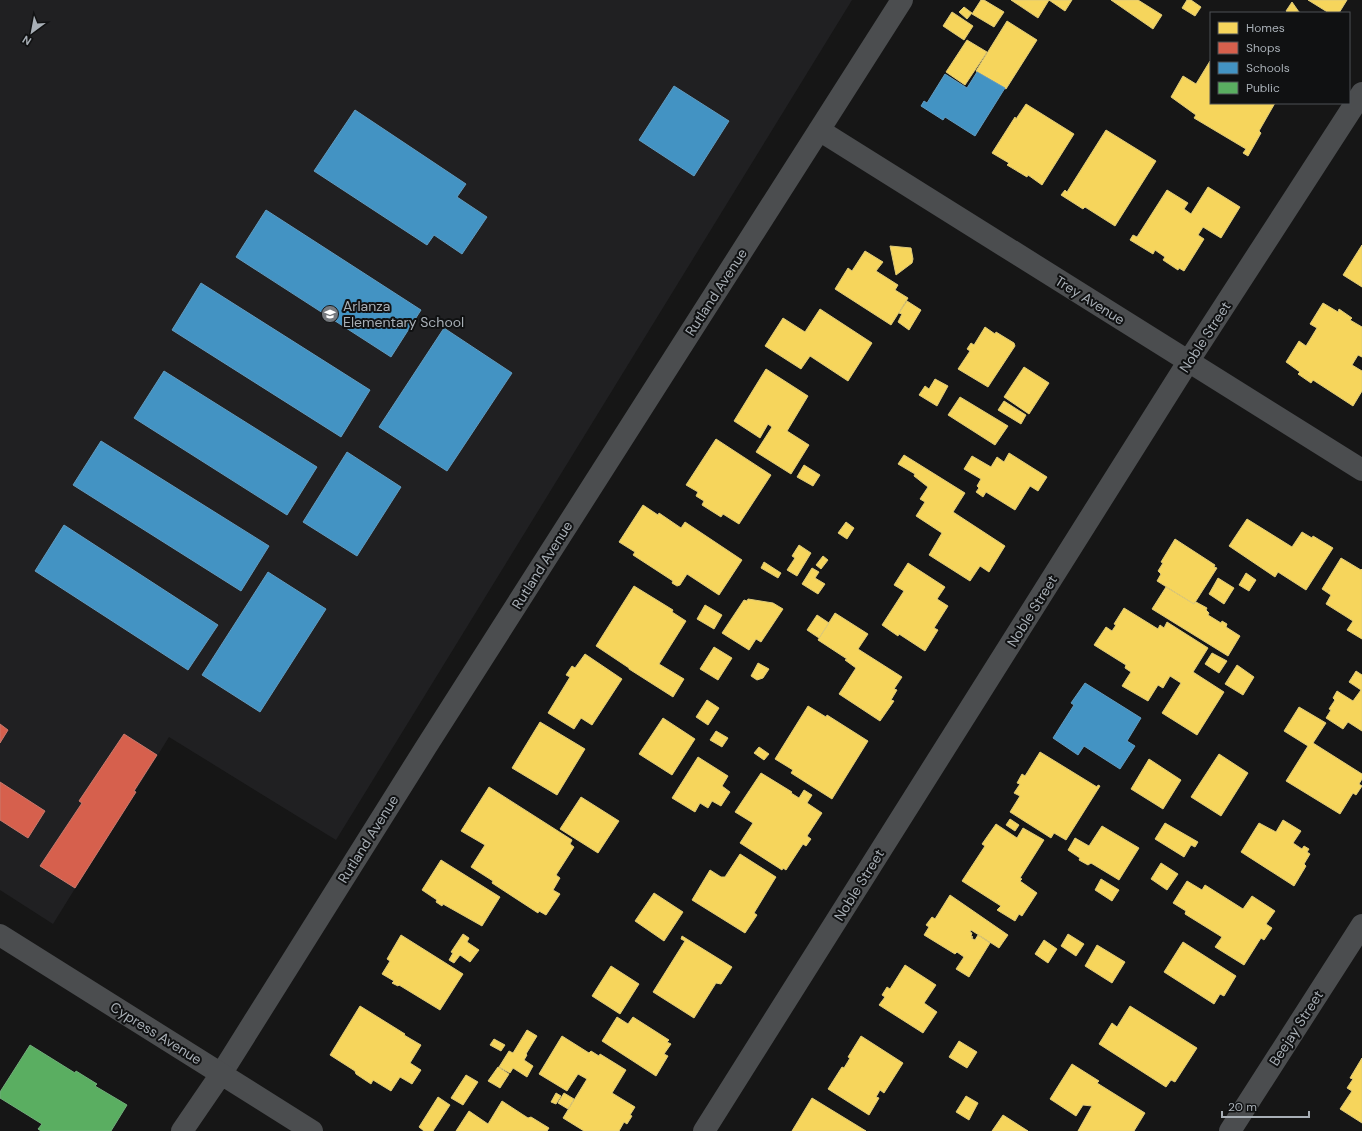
<svg xmlns="http://www.w3.org/2000/svg" width="1362" height="1131" font-family="'DM Sans',sans-serif">
  <style>
    .built { fill: #202022 }
    .homes { fill: #f6d55c; stroke: #dfca77 }
    .shops { fill: #d6604d; stroke: #c8786c }
    .schools { fill: #4393c3; stroke: #619bbf }
    .public { fill: #5aae61; stroke: #71ae7a }
    .lines { fill: none; stroke-linecap: round; stroke-linejoin: round }
    .minor { stroke: #4b4d4f; stroke-width: 22 }
    .tertiary { stroke: #4b4d4f; stroke-width: 22 }
    .labels { text-anchor: middle; dominant-baseline: central; stroke-width: 4; stroke-linejoin: round; paint-order: stroke }
    .street-label { font-size: 14px; fill: #a8afb6; stroke: #101112 }
    .poi-label { font-size: 14px; fill: #a8afb6; stroke: #101112; text-anchor: start }
  </style>
  <rect width="100%" height="100%" fill="#161616"/>
  <!-- built -->
  <path class="built" d="M0,0H852L336,840L169,737L53,924L0,890Z"/>
  <!-- homes -->
  <path class="homes" d="M981,0H984L1004,12L994,27L972,14Z
    M1011,0H1072L1065,11L1049,0L1038,18Z
    M1111,0H1138L1162,15L1153,29Z
    M1187,0H1191L1201,7L1195,16L1182,8Z
    M1308,0H1347L1339,13H1329Z
    M1292,2L1299,12L1301,13H1288L1286,11Z
    M964,7L972,13L967,19L959,12Z
    M952,12L973,26L964,40L943,26Z
    M1007,21L1037,40L1006,89L976,71Z
    M967,40L987,52L965,85L946,72Z
    M1210,61L1211,103H1275L1259,131L1261,133L1248,156L1243,153L1246,149L1194,118L1196,115L1171,97L1183,76L1196,84Z
    M1026,104L1074,134L1042,185L1028,175L1027,177L1007,165L1009,163L992,153L1015,117L1016,119Z
    M1106,130L1156,161L1115,226L1085,207L1083,209L1061,195L1065,190L1067,192Z
    M1208,187L1240,207L1221,238L1203,227L1198,235L1204,239L1184,271L1179,268L1178,270L1163,260L1165,257L1155,250L1153,254L1130,240L1133,235L1137,237L1167,190L1188,203L1184,209L1191,214Z
    M1362,245V287L1343,275Z
    M890,246L911,248L913,259L912,263L896,275Z
    M865,251L883,262L876,271L898,285L895,290L908,298L891,325L835,289L848,268L852,271Z
    M907,301L921,310L909,330L898,322L902,314L899,313Z
    M1323,303L1338,312L1339,309L1352,318L1350,320L1362,327V357L1358,355L1352,365L1362,371V391L1353,406L1313,380L1311,383L1298,374L1300,372L1286,362L1299,341L1306,346L1317,328L1310,324Z
    M820,309L872,343L848,381L810,356L801,369L765,346L783,318L805,332Z
    M985,327L995,334L996,332L1014,343L1015,346L988,387L958,369L970,351L967,349L971,343L974,345Z
    M1024,367L1049,383L1029,414L1004,397Z
    M766,369L808,396L787,431L809,445L791,474L756,452L772,427L768,424L760,438L734,421Z
    M935,379L948,386L937,406L919,395L925,386L929,389Z
    M960,397L1008,426L995,445L948,415Z
    M1004,401L1026,415L1021,424L998,410Z
    M716,439L771,475L739,524L723,514L721,517L702,505L704,501L696,496L698,492L686,485Z
    M1009,453L1047,477L1038,491L1030,486L1015,510L986,492L983,497L976,492L979,488L977,486L981,479L964,469L972,456L991,467L997,457L1004,462Z
    M904,455L965,493L953,512L1005,546L989,572L980,566L970,581L929,555L942,533L916,516L925,502L920,499L928,487L914,476L915,474L898,464Z
    M804,465L820,475L813,486L797,477Z
    M643,505L658,515L659,513L681,528L685,522L742,560L719,595L687,574L680,585L677,586L672,583L673,581L633,555L635,552L619,542Z
    M1247,519L1292,547L1302,532L1312,538L1313,536L1333,548L1306,590L1278,572L1275,577L1229,546Z
    M846,522L854,528L847,539L838,533Z
    M1175,539L1215,565L1214,567L1217,568L1194,604L1157,581L1161,574L1158,571L1163,563L1161,562Z
    M799,545L811,553L797,576L787,570L795,558L792,556Z
    M823,556L828,560L821,569L816,565Z
    M1341,558L1361,570L1362,569V639L1347,630L1353,621L1326,604L1331,595L1322,589Z
    M764,562L781,573L778,578L761,568Z
    M908,563L945,587L937,599L948,606L934,628L938,630L925,651L899,634L898,636L882,625L904,591L894,585Z
    M812,568L819,572L815,578L825,584L818,594L802,584Z
    M1246,573L1256,580L1249,591L1239,585Z
    M1218,578L1234,588L1224,604L1209,594Z
    M634,586L673,610L672,612L686,621L659,664L684,679L673,697L629,669V668L596,646Z
    M1166,587L1194,604L1196,602L1207,608L1206,610L1209,613L1208,615L1221,623L1222,621L1227,624L1226,627L1240,636L1228,656L1152,609Z
    M748,599L773,603L783,609L761,642L756,639L749,650L722,633L744,600L747,601Z
    M705,605L722,615L714,629L697,619Z
    M1124,608L1158,629L1160,625L1164,628L1167,622L1208,648L1193,672L1224,692L1197,735L1162,713L1181,683L1170,676L1163,688L1158,685L1148,701L1122,686L1131,672L1125,668L1126,665L1094,645L1106,627L1112,631L1116,625L1114,624Z
    M835,613L868,634L858,649L902,677L894,689L897,690L891,700L894,701L880,721L839,694L856,668L845,660L847,659L818,640Z
    M817,615L829,623L819,638L807,630Z
    M714,647L732,658L718,680L700,669Z
    M1212,653L1227,661L1219,673L1205,664Z
    M585,654L622,679L592,725L581,718L574,729L548,713L570,677L566,675L572,666L575,668Z
    M758,663L769,669L763,678L757,680L751,676Z
    M1237,665L1254,677L1243,695L1225,684Z
    M1356,671L1362,675V731L1348,722L1343,729L1326,718L1331,710L1329,709L1335,700L1333,698L1337,691L1353,701L1361,690L1349,682Z
    M707,700L719,708L708,725L696,717Z
    M808,706L826,717L827,715L868,741L832,799L791,773L793,770L775,759Z
    M1299,707L1326,723L1313,743L1362,774V779L1359,784L1362,786L1356,795L1353,793L1340,814L1286,781L1308,746L1284,731Z
    M663,718L695,739L672,775L639,754Z
    M540,722L585,749L557,795L512,768Z
    M716,731L728,738L722,747L710,740Z
    M759,747L769,754L764,760L754,753Z
    M1040,752L1097,787L1098,785L1100,786L1066,840L1054,833L1051,838L1010,812L1020,796L1014,793L1020,784L1017,783L1022,774L1025,776Z
    M1219,754L1248,773L1221,816L1191,797Z
    M698,757L728,776L722,786L730,792L721,806L712,801L708,808L700,803L695,812L672,798Z
    M1149,759L1181,780L1163,809L1131,789Z
    M761,773L792,792L791,793L799,798L804,790L812,795L807,803L822,813L807,836L811,839L806,846L803,844L786,870L783,868L782,870L740,843L753,823L735,812Z
    M489,787L572,840L570,844L574,847L556,875L560,878L553,890L560,894L546,915L539,911L538,913L492,883L493,881L471,867L485,845L461,831Z
    M581,797L619,821L598,853L560,829Z
    M1010,819L1019,825L1015,831L1006,825Z
    M1283,820L1301,831L1293,843L1302,849L1304,846L1309,849L1307,852L1310,854L1304,864L1306,866L1294,886L1241,852L1259,823L1276,832Z
    M1165,823L1198,842L1195,847L1191,845L1184,857L1155,839Z
    M996,824L1017,838L1023,828L1044,840L1020,878L1022,879L1020,881L1037,893L1022,916L1019,914L1015,921L997,910L1001,906L962,881L985,846L982,844Z
    M1102,826L1139,848L1119,880L1091,863L1088,865L1079,860L1080,858L1068,850L1075,838L1089,846Z
    M740,854L776,877L754,913L757,915L745,933L692,900L710,870L721,877H725Z
    M441,860L500,897L482,926L443,904L442,906L436,902L437,900L422,890Z
    M1161,863L1178,874L1167,890L1151,879Z
    M1101,879L1119,890L1112,901L1095,890Z
    M1187,881L1202,890L1205,885L1243,909L1252,896L1275,911L1266,924L1272,928L1264,940L1261,938L1244,965L1215,947L1222,937L1185,914L1186,911L1173,903Z
    M654,893L683,912L664,941L635,921Z
    M950,895L1008,935L999,948L971,930L970,932L972,933L971,936L973,937L971,938L975,940L978,935L990,943L969,977L956,969L964,957L957,952L955,954L924,935L929,927L926,925L932,917L935,919Z
    M463,934L469,938L467,942L479,950L470,962L460,955L454,963L449,960L453,953L451,952Z
    M1068,934L1084,944L1076,956L1061,946Z
    M401,935L463,974L440,1010L399,985L398,986L392,983L394,981L382,974L390,961L387,959Z
    M682,936L732,967L721,984L716,983L694,1018L653,992L685,941L681,939Z
    M1044,940L1057,949L1048,963L1035,954Z
    M1183,942L1236,976L1224,996L1220,994L1214,1004L1164,972Z
    M1097,945L1125,962L1112,983L1085,966Z
    M905,965L936,985L924,1003L937,1012L923,1033L879,1005L885,997L882,995L887,987L890,989Z
    M611,966L639,984L620,1014L592,996Z
    M360,1006L405,1034L404,1035L421,1045L410,1063L421,1070L412,1084L400,1077L391,1091L373,1080L371,1084L356,1074L355,1071L330,1055Z
    M1130,1006L1197,1048L1175,1082L1171,1080L1166,1087L1099,1044L1112,1023L1117,1027Z
    M617,1017L628,1024L633,1017L669,1040L667,1042L671,1044L664,1054L668,1056L656,1076L602,1041Z
    M527,1030L537,1036L526,1054L527,1055L524,1060L533,1066L527,1077L513,1068L510,1073L499,1067L509,1051L513,1053Z
    M562,1036L589,1053L591,1051L599,1056L600,1054L626,1070L612,1093L635,1107L630,1115L632,1116L627,1124L624,1122L619,1131H584L563,1118L587,1079L578,1074L567,1091L539,1074Z
    M861,1036L903,1063L884,1093L880,1090L876,1097L879,1098L869,1115L828,1089L842,1067L844,1068L850,1058L848,1057Z
    M494,1039L505,1045L501,1051L490,1045Z
    M959,1041L977,1052L967,1068L949,1057Z
    M1362,1058V1123L1340,1109L1352,1091L1347,1088L1353,1079L1350,1078Z
    M1072,1064L1099,1081L1097,1083L1145,1113L1134,1131H1078L1092,1106L1083,1105L1076,1116L1050,1099Z
    M498,1067L509,1074L500,1088L488,1081Z
    M466,1075L478,1082L463,1105L451,1098Z
    M556,1093L561,1096L556,1104L551,1102Z
    M564,1093L574,1099L568,1109L558,1103Z
    M966,1096L978,1103L969,1120L956,1112Z
    M438,1097L450,1105L433,1131H424L419,1127Z
    M812,1098L866,1131H792Z
    M502,1101L528,1118L531,1117L549,1128L547,1131H456L469,1111L488,1124Z
    M1003,1115L1028,1131H992Z"/>
  <!-- shops -->
  <path class="shops" d="M0,724L8,730L0,743Z
    M124,734L157,755L134,791L136,792L75,888L40,866L82,803L79,801Z
    M0,782L45,811L28,838L0,820Z"/>
  <!-- schools -->
  <path class="schools" d="M977,72L1005,88L975,136L945,117L943,120L921,106L924,101L927,103L945,74L967,88Z
    M674,86L729,121L694,176L639,140Z
    M355,110L466,184L457,197L487,217L462,254L434,235L427,245L314,171Z
    M266,210L421,310L391,357L236,257Z
    M201,283L370,390L341,437L172,330Z
    M444,328L512,373L447,471L379,427Z
    M164,371L317,467L287,515L134,418Z
    M101,441L269,546L241,591L73,485Z
    M347,452L401,487L357,556L303,522Z
    M64,525L218,625L188,670L35,571Z
    M268,572L326,609L260,712L202,675Z
    M1085,683L1141,718L1127,741L1135,746L1120,769L1084,746L1078,755L1053,738L1074,705L1071,703Z"/>
  <!-- public -->
  <path class="public" d="M30,1045L75,1073L76,1071L97,1084L95,1086L127,1105L111,1131H41L38,1129L42,1124L0,1098V1092Z"/>
  <g class="lines">
    <!-- minor -->
    <path class="minor" d="M819,130L1362,470
      M221,1074L426,747L902,0
      M704,1131L1188,362L1362,93
      M1230,1131L1362,925"/>
    <!-- tertiary -->
    <path class="tertiary" d="M0,935L312,1131
      M182,1131L221,1074"/>
  </g>
  <!-- icons -->
  <defs>
    <g id="school-disc" transform="scale(0.9)"><circle r="9.5" fill="#75797e" stroke="#101112"/><path d="M0-5L7-2L0 1L-7-2ZM-4 1L0 2.5L4 1V4Q0 6-4 4Z" fill="#fff"/></g>
  </defs>
  <g fill-rule="evenodd">
    <use href="#school-disc" x="330" y="314"/>
  </g>
  <g class="labels">
    <!-- street labels -->
    <g class="street-label">
      <text transform="translate(716 292) rotate(-57)">Rutland Avenue</text>
      <text transform="translate(1090 300) rotate(32)">Trey Avenue</text>
      <text transform="translate(1205 337) rotate(-57)">Noble Street</text>
      <text transform="translate(542 565) rotate(-58)">Rutland Avenue</text>
      <text transform="translate(1032 611) rotate(-58)">Noble Street</text>
      <text transform="translate(368 839) rotate(-58)">Rutland Avenue</text>
      <text transform="translate(859 885) rotate(-58)">Noble Street</text>
      <text transform="translate(1296 1028) rotate(-57)">Beejay Street</text>
      <text transform="translate(156 1033) rotate(32)">Cypress Avenue</text>
    </g>
    <!-- poi labels -->
    <g class="poi-label">
      <text x="343" y="306">Arlanza<tspan x="343" dy="16">Elementary School</tspan></text>
    </g>
  </g>
  <!-- legend -->
  <rect x="1210" y="12" width="140" height="92" fill="#101112" stroke="#4d5054"/>
  <rect x="1218" y="22" width="20" height="12" fill="#f6d55c" stroke="#4d5054"/>
  <text x="1246" y="32" font-size="12" fill="#a8afb6">Homes</text>
  <rect x="1218" y="42" width="20" height="12" fill="#d6604d" stroke="#4d5054"/>
  <text x="1246" y="52" font-size="12" fill="#a8afb6">Shops</text>
  <rect x="1218" y="62" width="20" height="12" fill="#4393c3" stroke="#4d5054"/>
  <text x="1246" y="72" font-size="12" fill="#a8afb6">Schools</text>
  <rect x="1218" y="82" width="20" height="12" fill="#5aae61" stroke="#4d5054"/>
  <text x="1246" y="92" font-size="12" fill="#a8afb6">Public</text>
  <!-- north arrow -->
  <g transform="translate(32 32) rotate(212)" stroke="#101112" stroke-width="3" paint-order="stroke">
  <path d="M0-3L7 15L0 10L-7 15Z" fill="#a8afb6"/>
  <text y="-6" font-size="11" font-weight="bold" text-anchor="middle" fill="#a8afb6">N</text>
  </g>
  <!-- scale -->
  <path d="M1222 1111v6h87v-6" fill="none" stroke="#a8afb6" stroke-width="2"/>
  <text x="1228" y="1111" font-size="12" fill="#a8afb6" stroke="#101112" stroke-width="3" paint-order="stroke">20 m</text>
</svg>
